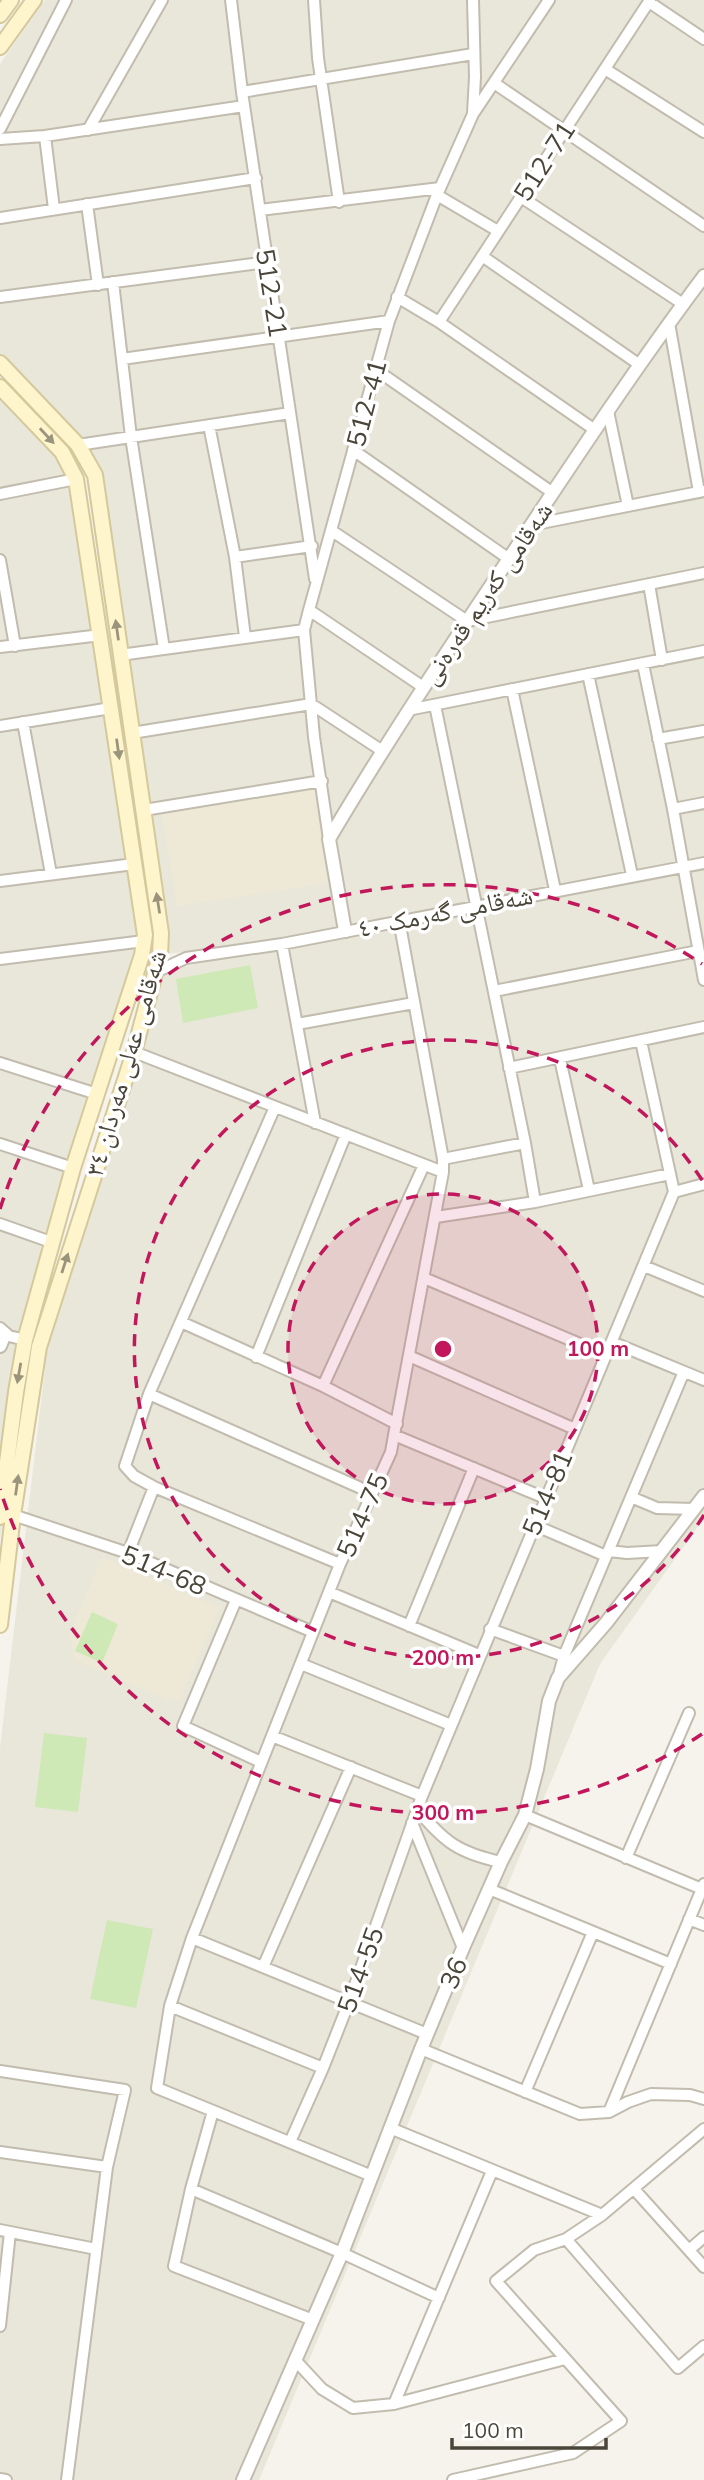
<svg xmlns="http://www.w3.org/2000/svg" width="704" height="2480" font-family="Mulish,'Noto Naskh Arabic',sans-serif">
  <style>
    .residential { fill: #e9e6da }
    .education { fill: #eee9d6 }
    .green { fill: #cee9b6 }
    .lines { fill: none; stroke-linecap: round; stroke-linejoin: round }
    .minor-casing { stroke: #c1bcae; stroke-width: 14 }
    .tertiary-casing { stroke: #c1bcae; stroke-width: 16 }
    .secondary-casing { stroke: #d4c99c; stroke-width: 18 }
    .minor { stroke: #fff; stroke-width: 10 }
    .tertiary { stroke: #fff; stroke-width: 12 }
    .secondary { stroke: #fef5cd; stroke-width: 14 }
    .oneway { fill: #9b947c }
    .ring { fill: none; stroke: #c2185b; stroke-width: 3.5; stroke-dasharray: 12 9 }
    .labels { text-anchor: middle; dominant-baseline: central; stroke-width: 7; stroke-linejoin: round; paint-order: stroke }
    .street-label { font-size: 26px; fill: #4a4539; stroke: #fff }
    .centre { fill: #c2185b; stroke: #fff; stroke-width: 3.5 }
    .ring-label { font-size: 21px; text-anchor: middle; font-weight: bold; fill: #c2185b; stroke: #fff; stroke-width: 7; stroke-linejoin: round; paint-order: stroke }
  </style>
  <rect width="100%" height="100%" fill="#f6f3ec"/>
  <!-- residential -->
  <path class="residential" d="M45,0H704V1518L600,1664L259,2480H0V1748L53,1301L156,972L659,872L345,931L160,955L88,444L45,410L0,356V64Z
    M0,390L76,479L144,941L25,1340L0,1540Z"/>
  <!-- education -->
  <path class="education" d="M314,787L328,883L177,906L161,808Z
    M102,1557L220,1608L179,1701L172,1698L170,1701L75,1660L69,1635Z"/>
  <!-- green -->
  <path class="green" d="M250,965L258,1008L183,1023L176,979Z
    M92,1612L118,1624L102,1663L75,1651Z
    M44,1733L87,1738L78,1812L35,1807Z
    M107,1920L153,1929L136,2008L90,1999Z"/>
  <g class="lines">
    <!-- minor casing -->
    <g class="minor-casing">
      <path id="minor" d="M231,0L242,92L315,579
        M314,0L318,58L339,202
        M649,2L704,39
        M605,69L704,132
        M494,83L704,226
        M242,92L473,54
        M473,113L475,77L473,0
        M0,129L66,0
        M88,130L162,0
        M45,136L54,209
        M0,139L45,136L244,106
        M437,195L498,231
        M521,197L683,304
        M87,204L98,285
        M260,210L440,188
        M0,218L256,178
        M482,256L640,365
        M113,282L131,437L164,649
        M0,297L267,262
        M397,297L439,322L595,430
        M439,322L650,0
        M669,323L699,492
        M122,359L389,321
        M375,369L553,493
        M608,411L628,506
        M209,425L235,557L245,637
        M78,445L290,413
        M353,450L509,559
        M0,494L76,479
        M531,525L704,491
        M332,531L467,621L704,573
        M235,557L312,546
        M0,560L15,646
        M649,584L662,660
        M309,610L423,687
        M0,647L101,635
        M120,655L304,630
        M643,664L673,809L704,980
        M588,674L632,875
        M512,689L555,890
        M435,705L525,1143L535,1202
        M408,710L704,651
        M23,722L51,874
        M0,726L111,708
        M132,733L311,704L381,750
        M658,739L704,731
        M673,809L704,803
        M144,810L322,781
        M329,839L314,737L304,630L309,610L389,321L437,195L473,114L549,0
        M0,881L134,864
        M282,944L315,1123
        M0,959L144,941
        M156,972L186,958L282,944L704,863
        M494,991L698,951
        M297,1024L414,1003
        M641,1041L674,1192
        M134,1052L443,1172
        M560,1059L589,1190
        M0,1063L97,1094
        M509,1068L704,1027
        M275,1107L149,1394L125,1466L134,1476L154,1487L340,1564
        M0,1144L73,1168
        M443,1159L525,1143
        M674,1192L704,1184
        M436,1217L535,1202L670,1174
        M0,1224L51,1242
        M644,1266L704,1291
        M424,1278L606,1355
        M181,1322L323,1386L397,1424
        M0,1328L9,1336L25,1340
        M612,1342L704,1380
        M409,1356L575,1429
        M256,1357L346,1134
        M323,1386L424,1165
        M149,1394L372,1493
        M394,1435L545,1498
        M631,1497L657,1508L694,1509
        M13,1515L128,1553L313,1632
        M534,1525L606,1556
        M609,1551L627,1553L662,1551
        M128,1553L154,1487
        M329,1592L479,1655
        M236,1600L183,1726L261,1762
        M409,1626L474,1468
        M490,1629L564,1656
        M301,1664L451,1725
        M558,1678L564,1656L683,1374
        M272,1736L422,1796
        M417,1809C444,1842 459,1853 501,1862
        M525,1815L702,1889
        M412,1823L463,1948
        M626,1858L689,1713
        M489,1889L671,1964
        M689,1919L704,1925
        M192,1938L427,2034
        M263,1967L351,1767
        M170,2006L323,2068
        M421,2049L580,2114L609,2112L628,2102L651,2094L690,2095L704,2099
        M0,2071L125,2090L107,2167L67,2480
        M525,2092L593,1932
        M213,2111L191,2189L174,2266L313,2320
        M609,2112L704,1884
        M390,2128L602,2215
        M290,2142L323,2068L349,2002L422,1796L674,1192
        M0,2152L107,2167
        M372,2176L157,2088L170,2006L192,1938L340,1564L391,1452L394,1435L443,1172V1159L399,920
        M191,2189L342,2253L439,2298
        M634,2189L704,2267
        M0,2230L96,2249
        M566,2239L678,2368L704,2346
        M689,2250L704,2237
        M0,2326L10,2232
        M296,2361L322,2389L353,2408L394,2404L565,2359
        M394,2404L492,2171
        M0,2479L6,2480
        M453,2480L573,2453L621,2421L496,2281L534,2250L566,2239L602,2215L704,2129"/>
    </g>
    <!-- tertiary casing -->
    <g class="tertiary-casing">
      <path id="tertiary" d="M345,931L329,839C388,739 452,644 516,548C577,456 638,364 704,276
        M0,1346L5,1334
        M243,2480L342,2253L421,2049L463,1948L501,1862L525,1815L537,1769L549,1701L558,1678L606,1623L704,1496"/>
    </g>
    <!-- secondary casing -->
    <g class="secondary-casing">
      <path id="secondary" d="M0,15L11,0
        M0,47L34,0
        M0,363L78,445L95,475L161,933L160,955L134,1052L39,1347L13,1515L0,1625
        M0,387L62,452L76,479L145,935L142,955L73,1168L25,1340L16,1392L0,1517"/>
    </g>
    <!-- minor -->
    <use href="#minor" class="minor"/>
    <!-- tertiary -->
    <use href="#tertiary" class="tertiary"/>
    <!-- secondary -->
    <use href="#secondary" class="secondary"/>
  </g>
  <!-- one-way arrows -->
  <defs><path id="oneway-solid" d="M-6-.8H1V-3.2L6.5 0L1 3.2V.8H-6Z" transform="scale(1.75)"/></defs>
  <g class="oneway">
    <use href="#oneway-solid" transform="translate(47 436) rotate(47)"/>
    <use href="#oneway-solid" transform="translate(117 630) rotate(-98)"/>
    <use href="#oneway-solid" transform="translate(118 749) rotate(82)"/>
    <use href="#oneway-solid" transform="translate(158 903) rotate(-99)"/>
    <use href="#oneway-solid" transform="translate(65 1263) rotate(-72)"/>
    <use href="#oneway-solid" transform="translate(19 1373) rotate(100)"/>
    <use href="#oneway-solid" transform="translate(17 1485) rotate(-82)"/>
  </g>
  <!-- distance rings -->
  <circle cx="443" cy="1349" r="155" fill="#c2185b" fill-opacity=".12"/>
  <g class="ring">
    <circle cx="443" cy="1349" r="155"/>
    <path d="M704 1515A309 309 0 1 1 704 1183"/>
    <path d="M702 1734A464 464 0 0 1 0 1489M0 1209A464 464 0 0 1 702 964"/>
  </g>
  <g class="labels">
    <!-- street labels -->
    <g class="street-label">
      <text transform="translate(544 161) rotate(-57)">512-71</text>
      <text transform="translate(272 293) rotate(81)">512-21</text>
      <text transform="translate(366 403) rotate(-75)">512-41</text>
      <text transform="translate(486 593) rotate(-56)">شەقامی کەریم قەرەنی</text>
      <text transform="translate(445 911) rotate(-11)">شەقامی گەرمک ٤٠</text>
      <text transform="translate(125 1063) rotate(-74)">شەقامی عەلی مەردان ٣٤</text>
      <text transform="translate(547 1493) rotate(-67)">514-81</text>
      <text transform="translate(362 1515) rotate(-66)">514-75</text>
      <text transform="translate(164 1570) rotate(23)">514-68</text>
      <text transform="translate(360 1970) rotate(-70)">514-55</text>
      <text transform="translate(453 1973) rotate(-67)">36</text>
    </g>
  </g>
  <circle cx="443" cy="1349" r="10" class="centre"/>
  <g class="ring-label">
    <text x="598" y="1356">100 m</text>
    <text x="443" y="1665">200 m</text>
    <text x="443" y="1820">300 m</text>
  </g>
  <!-- scale -->
  <path d="M452 2438v10h154v-10" fill="none" stroke="#4a4539" stroke-width="3.5"/>
  <text x="462" y="2438" font-size="21" fill="#4a4539" stroke="#ffffff" stroke-width="5" paint-order="stroke">100 m</text>
</svg>
